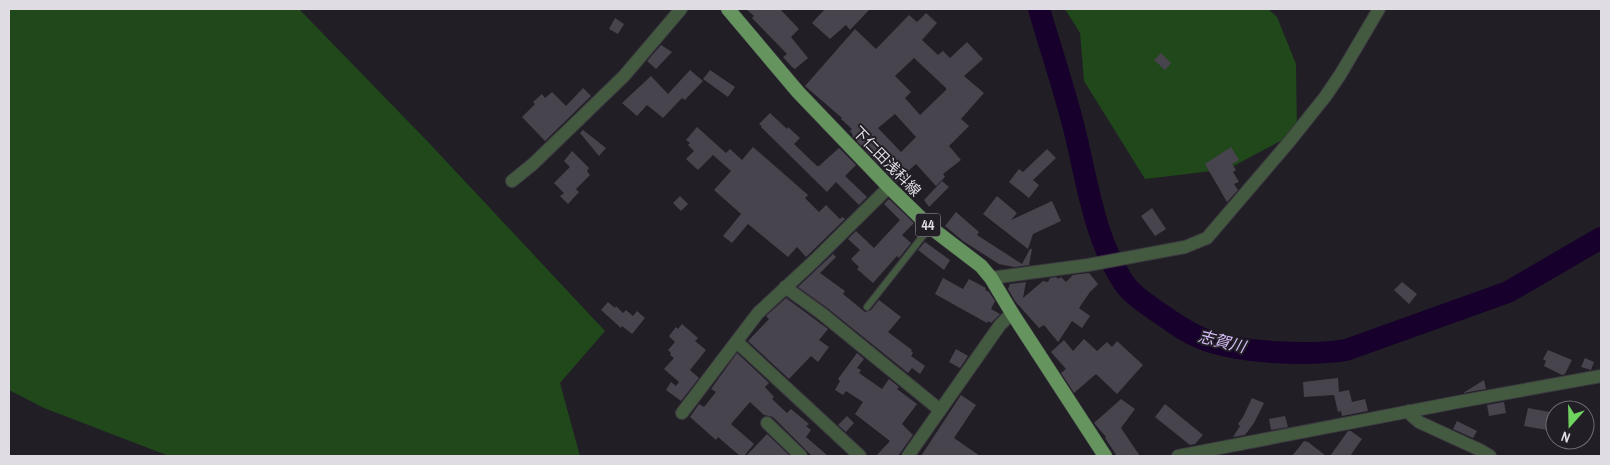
<svg xmlns="http://www.w3.org/2000/svg" width="1610" height="465" font-family="'Archivo Narrow','Noto Sans JP',sans-serif">
  <style>
    .green { fill: #20481b }
    .lines { fill: none; stroke-linecap: round; stroke-linejoin: round }
    .river { stroke: #17002b; stroke-width: 22 }
    .building { fill: #48444e; fill-rule: evenodd }
    .service-casing { stroke: #3c3940; stroke-width: 8 }
    .minor-casing { stroke: #3c3940; stroke-width: 14 }
    .primary-casing { stroke: #3c3940; stroke-width: 15 }
    .service { stroke: #435a40; stroke-width: 6 }
    .minor { stroke: #435a40; stroke-width: 12 }
    .primary { stroke: #65945e; stroke-width: 14 }
    .labels { text-anchor: middle; dominant-baseline: central; stroke-width: 4; stroke-linejoin: round; paint-order: stroke }
    .shield { fill: #211e26; stroke: #a6a4aa; stroke-width: 1 }
    .shield-label { font-size: 14px; font-weight: bold; fill: #dfdde3 }
    .street-label { font-size: 15px; fill: #dfdde3; stroke: #211e26 }
    .water-label { font-size: 16px; font-style: italic; fill: #d8bff9; stroke: #211e26 }
  </style>
  <rect width="100%" height="100%" fill="#211e26"/>
  <!-- green -->
  <path class="green" d="M9,9H299L430,144L605,331L560,383L580,456H169L44,408L9,390Z
    M1065,9H1268L1277,17L1296,64L1297,132L1228,169L1145,179L1084,81L1080,33Z"/>
  <g class="lines">
    <!-- river -->
    <path class="river" d="M1039,9C1051,50 1065,91 1075,132C1087,181 1094,236 1122,280C1130,293 1142,301 1155,310C1171,321 1185,332 1203,339C1239,353 1308,356 1346,350L1508,292L1601,238"/>
  </g>
  <!-- building -->
  <path class="building" d="M746,9H780L799,29L791,37L808,58L795,69L792,67L783,57L787,54L752,18L754,16Z
    M825,9H870L850,30L846,25L830,39L812,23Z
    M926,13L937,23L922,40L938,55L943,51L950,58L967,42L983,59L964,76L984,93L961,119L969,126L949,146L961,160L943,174L945,177L936,186L916,164L896,182L852,136L853,135L850,131L852,129L841,119L842,118L805,86L855,29L876,49L909,15L917,22ZM914,58L946,88V90L920,115L905,98L911,92L895,76ZM895,114L916,137L901,152L878,128Z
    M615,18L624,24L618,34L609,29Z
    M661,45L672,52L656,69L647,61Z
    M1161,53L1171,63L1165,70L1154,60Z
    M690,70L703,81L685,100L682,98L663,118L647,105L637,116L622,103L651,76L668,94Z
    M710,70L735,87L728,97L703,79Z
    M583,88L591,96L545,141L522,117L535,104L533,102L542,94L545,98L552,92L566,106Z
    M770,113L787,129L788,127L800,138L794,144L817,166H819L839,148L856,165L845,176L867,197L859,205L836,182L827,192L761,127L762,126L759,124Z
    M697,127L726,153L730,149L742,160L753,147L808,195L805,198L819,212L826,205L840,219L842,217L845,219L806,257L797,247L788,257L748,224L732,243L723,236L741,214L714,190L731,171L713,155L698,170L686,159L694,151L688,145L690,143L686,140Z
    M583,130L606,148L599,156L580,133Z
    M1231,147L1239,160L1232,164L1236,170L1233,172L1239,182L1234,184L1238,190L1227,202L1205,164Z
    M1047,149L1056,158L1033,180L1039,185L1029,198L1009,182L1019,169L1023,172Z
    M572,151L589,168L587,171L590,175L576,189L579,192L568,204L560,196L564,193L554,183L570,167L564,161Z
    M942,181L949,187L929,207L924,200Z
    M680,196L688,204L681,211L673,203Z
    M997,196L1017,213L1011,220L1052,201L1061,221L1033,234L1028,249L983,214Z
    M889,199L914,223L902,235L911,243L899,258L897,256L873,283L857,269L859,267L851,259L860,250L848,239L856,231L874,248L900,220L884,204Z
    M1152,208L1166,229L1155,236L1141,216Z
    M956,212L979,232L977,235L1022,264L1030,249H1032L1029,265L1014,267L999,264L963,241L945,226Z
    M925,242L950,260L944,270L918,250Z
    M833,254L836,257L820,273L845,291L843,294L865,312L871,310L879,300L901,317L888,332L912,350L911,351L913,353L911,356L925,366L920,374L912,368L908,373L826,307L798,287Z
    M1089,273L1098,284L1090,292L1079,308L1090,316L1082,328L1072,321L1058,342L1044,325L1039,328L1015,301L1008,289L1010,284L1026,282L1023,298L1043,281L1048,282L1050,278L1056,277L1058,279L1061,277L1066,282L1073,275Z
    M943,278L963,289L969,279L986,288L985,290L989,292L995,301L991,309L1000,314L991,323L988,321L987,323L935,294Z
    M1402,282L1417,294L1409,304L1394,290Z
    M786,298L828,329L819,340L829,347L818,362L811,356L789,379L748,341L769,319L766,316Z
    M608,302L615,308L616,306L623,313L626,310L633,316L637,311L645,318L632,334L622,326L621,328L601,310Z
    M682,324L698,338L695,341L706,350L690,370L699,378L681,401L666,390L671,382L676,386L679,382L664,369L674,358L670,355L671,353L668,350L675,342L669,336L676,327L678,329Z
    M1084,339L1097,351L1107,342L1112,347L1117,341L1143,365L1117,394L1096,374L1074,393L1061,373L1066,369L1051,352L1064,340L1073,351Z
    M956,349L968,356L960,368L949,362Z
    M1548,350L1572,360L1565,374L1562,375L1544,366L1546,361L1543,359Z
    M737,353L769,383L765,387L774,397L772,399L787,413L791,409L809,424L806,426L811,430L806,437L828,456H812L773,417L764,415L750,402L731,424L754,444L744,456H740L718,437L716,440L690,417L699,404L704,407L716,392L711,389Z
    M857,353L864,359L857,368L861,370L859,373L882,389L889,379L899,387L897,389L917,404L902,424L913,435L898,456H876L890,441L855,414L863,402L846,391L843,395L835,390L840,381L838,379Z
    M1585,358L1594,362L1591,370L1581,367Z
    M1338,378L1339,392L1349,390L1352,402L1365,399L1368,411L1342,416L1341,411L1338,412L1334,395L1304,397L1303,382Z
    M1484,380L1486,389L1463,393Z
    M961,395L976,405L954,438L980,456H921Z
    M1252,398L1264,403L1254,423L1245,435L1233,437L1240,426L1238,424L1243,417Z
    M1121,399L1135,409L1121,428L1140,456H1117L1105,438L1106,437L1094,423Z
    M1504,402L1506,413L1489,416L1487,405Z
    M1165,404L1203,435L1195,444L1190,445L1155,417Z
    M1528,408L1555,413L1553,431L1524,426Z
    M847,416L854,423L846,432L838,425Z
    M1285,416L1288,427L1271,430L1269,419Z
    M1457,421L1477,431L1473,438L1453,429Z
    M1348,431H1351L1362,439L1350,456H1330Z
    M767,434L790,456H746Z
    M1304,441L1308,442L1326,456H1292Z"/>
  <g class="lines">
    <!-- service casing -->
    <g class="service-casing">
      <path id="service" d="M867,307L930,227"/>
    </g>
    <!-- minor casing -->
    <g class="minor-casing">
      <path id="minor" d="M512,181L533,164L624,76L681,9
        M991,278L1088,265L1185,247L1207,238L1289,142L1325,97L1340,75L1379,9
        M785,287L821,313L940,410
        M737,342L860,456
        M1409,411L1412,416L1419,422L1480,450L1490,456
        M682,413L758,313L813,262L889,187
        M767,423L801,456
        M908,456L1000,325L1012,313
        M1178,456L1463,401L1601,376"/>
    </g>
    <!-- primary casing -->
    <g class="primary-casing">
      <path id="primary" d="M728,9L798,92L889,187L930,227L981,266L991,278L1012,313L1105,456"/>
    </g>
    <!-- service -->
    <use href="#service" class="service"/>
    <!-- minor -->
    <use href="#minor" class="minor"/>
    <!-- primary -->
    <use href="#primary" class="primary"/>
  </g>
  <g class="labels">
    <!-- shield labels -->
    <rect class="shield" x="915.5" y="213.5" width="25" height="23" rx="4"/>
    <g class="shield-label">
      <text x="928" y="225">44</text>
    </g>
    <!-- street labels -->
    <g class="street-label">
      <text transform="translate(887 161) rotate(46)">下仁田浅科線</text>
    </g>
    <!-- water labels -->
    <g class="water-label">
      <text transform="translate(1222 341) rotate(14)">志賀川</text>
    </g>
  </g>
  <!-- border -->
  <rect width="1610" height="465" fill="none" stroke="#dfdde3" stroke-width="20"/>
  <!-- north arrow -->
  <g transform="translate(1570 425) rotate(200)"><circle r="24" fill="#211e26" stroke="#6d6a72"/>
  <path d="M0-4L9 19L0 12L-9 19Z" fill="#6fd360"/>
  <text y="-8" font-size="14" font-weight="bold" text-anchor="middle" fill="#dfdde3">N</text>
  </g>
</svg>
